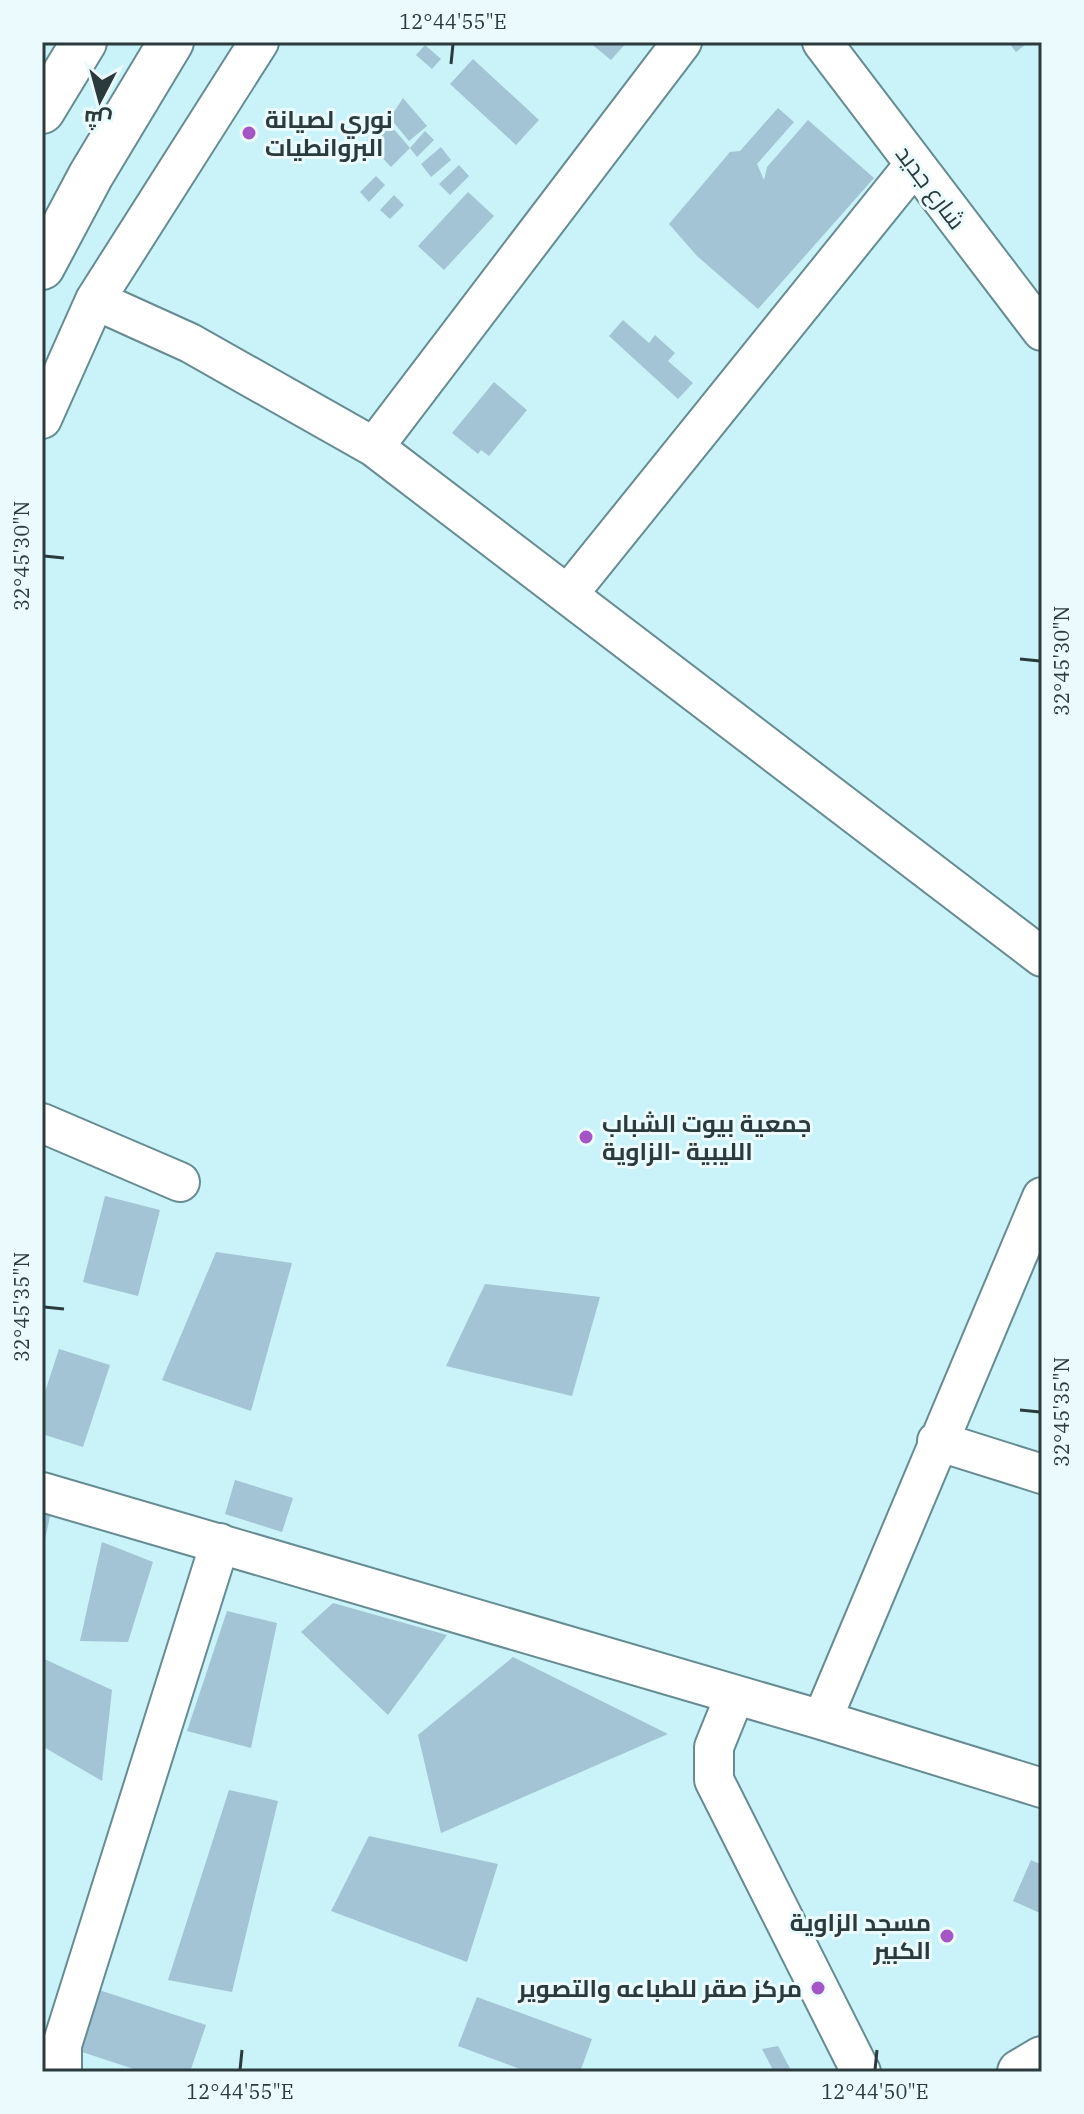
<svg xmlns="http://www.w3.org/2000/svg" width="1084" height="2114" font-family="'IBM Plex Serif',Cairo,serif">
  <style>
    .building { fill: #a2c4d4 }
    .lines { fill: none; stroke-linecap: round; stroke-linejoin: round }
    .minor-casing { stroke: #668c92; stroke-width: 42 }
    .major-casing { stroke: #668c92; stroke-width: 48 }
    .highway-casing { stroke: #668c92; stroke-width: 48 }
    .minor { stroke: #fff; stroke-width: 38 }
    .major { stroke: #fff; stroke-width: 44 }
    .highway { stroke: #fff; stroke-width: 44 }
    .ticks { fill: none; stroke: #2b3b3d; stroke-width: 3 }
    .poi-dot { fill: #a555c5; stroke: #ebfbfd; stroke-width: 3 }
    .labels { text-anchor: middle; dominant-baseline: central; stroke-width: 6; stroke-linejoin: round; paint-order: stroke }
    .poi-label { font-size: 24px; font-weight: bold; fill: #2b3b3d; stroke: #ebfbfd; text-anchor: start }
    .street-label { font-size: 24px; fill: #2b3b3d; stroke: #ebfbfd }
    .neatline { fill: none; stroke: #2b3b3d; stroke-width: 3 }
    .ticks-label { font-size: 20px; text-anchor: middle; fill: #2b3b3d }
  </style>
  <rect width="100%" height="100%" fill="#caf3f9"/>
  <!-- building -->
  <path class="building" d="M589,42H627L611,60Z
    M1008,42H1029L1016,52Z
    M425,45L441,59L432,69L416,55Z
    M473,59L539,120L516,145L450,84Z
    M403,98L427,126L409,141L390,118Z
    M778,108L794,122L757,164L764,180L767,167L808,120L874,178L758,309L697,256L669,224L730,152L740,151Z
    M386,120L410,148L425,131L434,140L417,157L410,148L391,167L367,141Z
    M441,147L451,160L431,177L421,164Z
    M459,165L469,176L450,195L439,184Z
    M376,176L385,185L369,202L360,192Z
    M468,192L494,216L444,270L418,246Z
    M394,195L404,205L390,219L380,210Z
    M623,320L649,343L655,335L675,353L668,361L693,383L678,399L609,336Z
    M494,382L527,410L489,456L481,450L478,454L452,433Z
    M105,1196L160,1210L138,1296L83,1282Z
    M216,1252L292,1263L251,1411L162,1380Z
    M485,1284L600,1297L572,1396L446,1366Z
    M59,1349L110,1365L83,1447L42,1434V1401Z
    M235,1480L293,1498L282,1532L225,1514Z
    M42,1510L51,1512L43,1549H42Z
    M102,1542L153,1562L128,1642L80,1641Z
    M333,1603L447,1635L388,1715L301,1632Z
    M227,1611L277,1623L251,1748L187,1731Z
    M513,1657L668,1734L441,1833L418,1735Z
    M42,1658L112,1690L102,1781L42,1746Z
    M229,1790L278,1801L232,1992L168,1980Z
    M369,1836L498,1864L467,1962L331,1911Z
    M1031,1860L1042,1865V1914L1013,1901Z
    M99,1990L206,2025L190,2072H143L79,2051Z
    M477,1997L592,2039L580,2072H528L458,2046Z
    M778,2046L792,2072H774L762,2049Z"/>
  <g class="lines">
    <!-- minor casing -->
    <g class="minor-casing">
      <path id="minor" d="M822,42L1042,331
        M95,300L190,343L374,447L1042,957
        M42,419L95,300L259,42
        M374,447L682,42
        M569,593L914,165
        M42,1123L180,1182
        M937,1441L1042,1474
        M42,1492L822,1720L1042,1788
        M735,1695L714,1747V1780L861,2072
        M822,1720L1042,1197
        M62,2072V2045L220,1543"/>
    </g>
    <!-- major casing -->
    <g class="major-casing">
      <path id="major" d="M1020,2072L1042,2059"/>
    </g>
    <!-- highway casing -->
    <g class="highway-casing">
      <path id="highway" d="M42,111L84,42
        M42,267L91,175L171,42"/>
    </g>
    <!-- minor -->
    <use href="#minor" class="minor"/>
    <!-- major -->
    <use href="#major" class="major"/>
    <!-- highway -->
    <use href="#highway" class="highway"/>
  </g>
  <!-- ticks -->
  <path class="ticks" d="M451,64L453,44M44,556L64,558M1020,659L1040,661M44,1307L64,1309M1020,1410L1040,1412M240,2070L242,2050M875,2070L877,2050"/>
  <!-- markers -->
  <g class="poi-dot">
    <circle cx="249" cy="133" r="8"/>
    <circle cx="586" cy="1137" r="8"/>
    <circle cx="947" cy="1936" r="8"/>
    <circle cx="818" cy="1988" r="8"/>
  </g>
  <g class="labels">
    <!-- poi labels -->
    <g class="poi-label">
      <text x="265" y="119">نوري لصيانة<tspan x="265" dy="28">البروانطيات</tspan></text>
      <text x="602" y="1123">جمعية بيوت الشباب<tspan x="602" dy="28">الليبية -الزاوية</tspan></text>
      <text x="931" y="1922" text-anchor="end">مسجد الزاوية<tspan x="931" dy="28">الكبير</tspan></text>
      <text x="802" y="1988" text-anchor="end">مركز صقر للطباعه والتصوير</text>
    </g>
    <!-- street labels -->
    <g class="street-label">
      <text transform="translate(931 187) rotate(53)">شارع جديد</text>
    </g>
  </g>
  <!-- border -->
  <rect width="1084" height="2114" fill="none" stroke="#ebfbfd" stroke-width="88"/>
  <!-- north arrow -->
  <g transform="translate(100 100) rotate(186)" stroke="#ebfbfd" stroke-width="6" paint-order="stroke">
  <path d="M0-6L14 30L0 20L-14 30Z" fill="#2b3b3d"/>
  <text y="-12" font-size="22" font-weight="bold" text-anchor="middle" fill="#2b3b3d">ش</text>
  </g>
  <rect x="44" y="44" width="996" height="2026" class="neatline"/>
  <g class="ticks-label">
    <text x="453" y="29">12°44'55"E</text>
    <text transform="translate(22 556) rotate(-90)" y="7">32°45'30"N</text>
    <text transform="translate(1062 661) rotate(-90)" y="7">32°45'30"N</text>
    <text transform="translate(22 1307) rotate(-90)" y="7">32°45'35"N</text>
    <text transform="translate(1062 1412) rotate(-90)" y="7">32°45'35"N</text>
    <text x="240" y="2099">12°44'55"E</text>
    <text x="875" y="2099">12°44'50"E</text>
  </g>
</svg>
